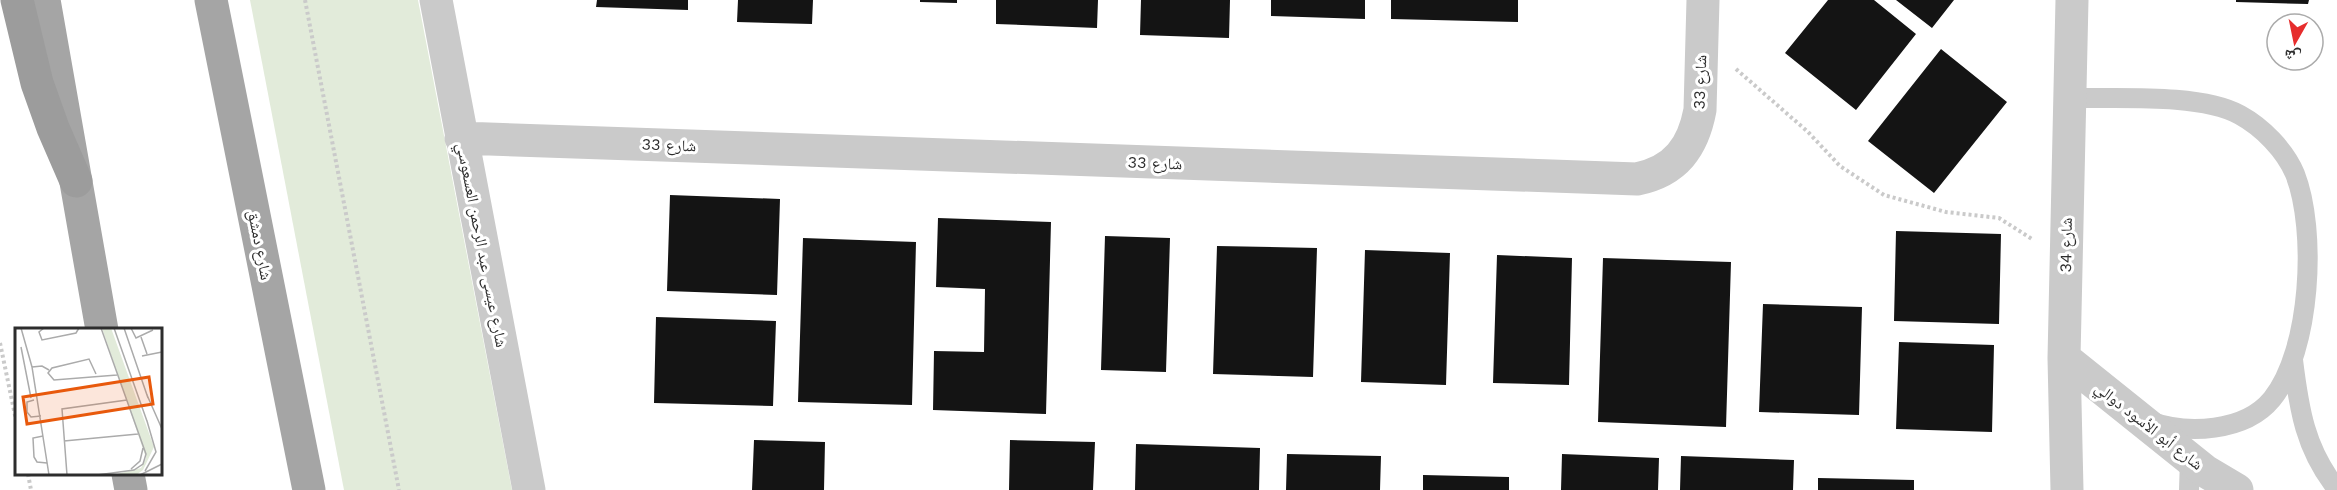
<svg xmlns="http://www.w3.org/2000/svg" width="2337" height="490" font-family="'Work Sans','Noto Naskh Arabic',sans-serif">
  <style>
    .green { fill: #e2ebda }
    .building { fill: #141414 }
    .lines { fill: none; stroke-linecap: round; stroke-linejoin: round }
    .path { stroke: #cacaca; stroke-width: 4; stroke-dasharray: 3 3; stroke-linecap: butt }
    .service { stroke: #cacaca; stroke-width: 20 }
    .minor { stroke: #cacaca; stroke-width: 33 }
    .primary { stroke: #a5a5a5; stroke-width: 33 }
    .trunk { stroke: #9c9c9c; stroke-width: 33 }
    .labels { text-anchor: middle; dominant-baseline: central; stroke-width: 6; stroke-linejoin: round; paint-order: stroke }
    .street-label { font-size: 16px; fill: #2d2d2d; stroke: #fff }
    .inset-road { fill: none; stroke: #ababab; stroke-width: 1.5 }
    .view { fill: #e8590c; fill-opacity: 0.15; stroke: #e8590c; stroke-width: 3 }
    .inset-edge { fill: none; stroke: #2d2d2d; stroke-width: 3 }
  </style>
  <rect width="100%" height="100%" fill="#fff"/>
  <!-- green -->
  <path class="green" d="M250,0H418L512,490H344Z"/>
  <!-- building -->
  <path class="building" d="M597,0H688V10L596,7Z
    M738,0H813L812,24L737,22Z
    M920,0H957V3L920,2Z
    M996,0H1098L1097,28L996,24Z
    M1141,0H1230L1229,38L1140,35Z
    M1271,0H1365V19L1271,16Z
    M1391,0H1518V22L1391,19Z
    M1828,0H1874L1916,34L1856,110L1785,53Z
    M1896,0H1954L1932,28Z
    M2236,0H2309L2308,4L2236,2Z
    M1941,49L2007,102L1934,193L1868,141Z
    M670,195L780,199L777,295L667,291Z
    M938,218L1051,222L1046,414L933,410L934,351L984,352L985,289L936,287Z
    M1896,231L2001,234L1999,324L1894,321Z
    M1105,236L1170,238L1166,372L1101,370Z
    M803,238L916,242L912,405L798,402Z
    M1217,246L1317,248L1313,377L1213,374Z
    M1365,250L1450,253L1446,385L1361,382Z
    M1497,255L1572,258L1569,385L1493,383Z
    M1603,258L1731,262L1726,427L1598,422Z
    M1763,304L1862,307L1859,415L1759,412Z
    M656,317L776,321L773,406L654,403Z
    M1899,342L1994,345L1992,432L1896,429Z
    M754,440L825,442L824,490H752Z
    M1010,440L1095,442L1093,490H1009Z
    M1136,444L1260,448L1259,490H1135Z
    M1287,454L1381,456L1380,490H1286Z
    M1562,454L1659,458L1658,490H1561Z
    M1681,456L1794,460L1793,490H1680Z
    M1423,475L1509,477V490H1423Z
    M1818,478L1914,480V490H1818Z"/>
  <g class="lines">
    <!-- path -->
    <path class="path" d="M305,0L399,490
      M1736,69L1808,132L1840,166L1884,195L1946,212L1999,218L2032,239
      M0,343L16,420
      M28,474L31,490"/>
    <!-- service -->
    <path class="service" d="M2069,98C2115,99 2201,93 2240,115C2262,127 2285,150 2295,174C2317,230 2311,351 2272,399C2245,432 2187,435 2149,421
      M2293,360C2299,409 2305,449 2337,489
      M2189,490L2190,459"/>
    <!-- minor -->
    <path class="minor" d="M436,0L529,490
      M461,138L1637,179C1676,171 1693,147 1700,110L1703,0
      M2064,358L2205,471L2237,490
      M2067,490L2064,358L2072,0"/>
    <!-- primary -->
    <path class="primary" d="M44,0L102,330
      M211,0L309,490
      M128,474L131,490"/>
    <!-- trunk -->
    <path class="trunk" d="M17,0L37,83L53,128L76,181"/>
  </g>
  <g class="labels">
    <!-- street labels -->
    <g class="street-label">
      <text transform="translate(1700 82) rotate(-88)">شارع 33</text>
      <text transform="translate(669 145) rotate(2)">شارع 33</text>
      <text transform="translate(1155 163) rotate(2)">شارع 33</text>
      <text transform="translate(260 245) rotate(79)">شارع دمشق</text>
      <text transform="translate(482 245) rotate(79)">شارع عيسى عبد الرحمن العسعوسي</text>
      <text transform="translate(2066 245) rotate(-89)">شارع 34</text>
      <text transform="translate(2149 426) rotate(38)">شارع أبو الأسود دوالي</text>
    </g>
  </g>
  <!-- overview -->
  <g transform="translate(15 328)">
    <rect width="147" height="147" fill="#fff"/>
    <path d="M87,0H96L139,119L128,142L121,147H98L126,140L131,130Z" fill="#e2ebda"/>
    <path class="inset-road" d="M6,0L17,39L34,147M29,0L24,4L27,12L61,5L64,0M99,0L133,96M109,0L133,70M116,0L121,10L138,2M126,9L132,26M6,19L16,70M127,28L147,24M17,39L27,38L34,42M81,46L74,31L37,40L33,45L39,52L102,47M132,67L147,101M19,72L12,74V84L16,89L26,88M28,108L18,110L19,129L22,134L32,135M49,113L123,106M116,141L125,133L128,120M130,143L141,124L132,93M52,147L47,81L112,72M82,147L119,142L128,136L131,126L86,0M125,147L147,136"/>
    <path class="view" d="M134,49L138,76L12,96L8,69Z"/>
    <rect width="147" height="147" class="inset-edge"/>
  </g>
  <!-- north arrow -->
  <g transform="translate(2295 42) rotate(189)"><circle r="28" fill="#ffffff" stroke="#ababab" stroke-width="1.5"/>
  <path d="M0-4.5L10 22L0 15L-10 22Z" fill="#e62d2d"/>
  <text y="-9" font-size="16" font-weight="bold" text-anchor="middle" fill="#2d2d2d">ش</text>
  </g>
</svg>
